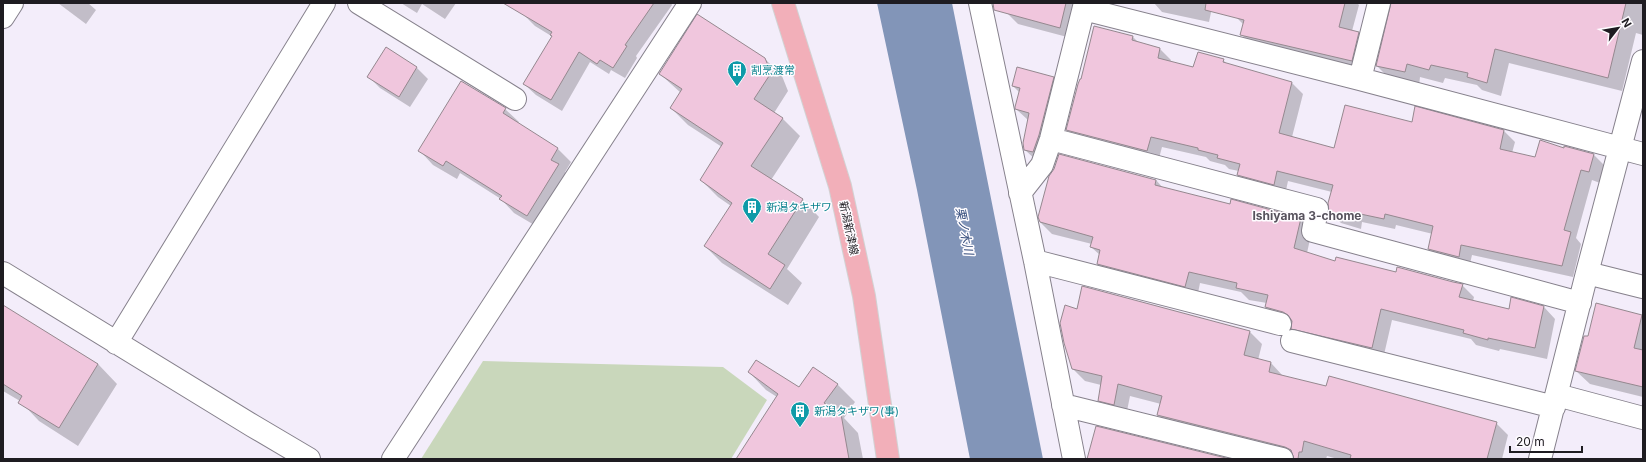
<svg xmlns="http://www.w3.org/2000/svg" width="1646" height="462" font-family="Inter,'Noto Sans JP',sans-serif">
  <style>
    .green { fill: #c9d7bb }
    .water { fill: #8295b8 }
    .shadow { fill: #0003 }
    .building { fill: #f0c6dd; stroke: #95888f }
    .lines { fill: none; stroke-linecap: round; stroke-linejoin: round }
    .street-casing { stroke: #86818c; stroke-width: 24 }
    .primary-casing { stroke: #d2d2d3; stroke-width: 24 }
    .street { stroke: #fff; stroke-width: 22 }
    .primary { stroke: #f2afb9; stroke-width: 22 }
    .labels { text-anchor: middle; dominant-baseline: central; stroke-width: 3; stroke-linejoin: round; paint-order: stroke }
    .culture-label { font-size: 11px; fill: #0d838f; stroke: #fefcff; text-anchor: start }
    .street-label { font-size: 11px; fill: #1e1c21; stroke: #fefcff }
    .neighbourhood-label { font-size: 12px; font-weight: bold; fill: #57525d; stroke: #fefcff }
    .water-label { font-size: 12px; font-style: italic; fill: #324a7a; stroke: #fefcff }
  </style>
  <rect width="100%" height="100%" fill="#f3edfa"/>
  <!-- green -->
  <path class="green" d="M483,361L723,367L767,400L731,459H421Z"/>
  <!-- water -->
  <path class="water" d="M877,3H952L1043,459H970L917,190Z"/>
  <!-- shadow -->
  <path class="shadow" d="M58,3H88L96,10L86,24Z
    M401,3H456L445,19L422,4L417,13Z
    M531,3H671L672,5L636,56L637,58L625,78L611,70L609,74L590,62L562,111L536,95L524,84L553,37L535,26L524,15Z
    M1009,3H1076L1071,38L1018,24L1007,13Z
    M1154,3H1213L1209,22L1162,12Z
    M1240,3H1357L1359,5L1352,31L1358,33L1370,44L1363,72L1253,46L1241,34L1244,25L1236,17Z
    M1392,3H1643V35L1636,33L1622,91L1509,63L1501,96L1482,90L1477,85L1445,78L1443,83L1420,77L1419,86L1391,80L1377,66Z
    M1132,36L1139,43L1160,49L1171,60L1170,62L1194,68L1223,60L1227,64L1292,83L1303,94L1292,137L1335,149L1413,124L1504,131L1515,142L1512,153L1536,158L1565,149L1594,155L1605,166L1600,183L1592,180L1576,238L1581,244L1573,277L1472,255L1469,268L1440,260L1429,249L1433,234L1396,225L1395,229L1362,222L1361,229L1341,223L1330,212L1332,192L1288,181L1285,195L1249,186L1238,175L1239,171L1229,169L1225,165L1210,161L1206,157L1162,147L1158,162L1078,141L1067,130Z
    M386,48L417,68L428,79L410,107L380,88L368,76Z
    M765,59L782,76L788,91L774,113L783,119L800,136L771,180L802,199L819,217L787,269L802,283L788,305L722,263L705,246L731,206L718,197L701,180L722,147L688,125L671,108L681,93L660,74Z
    M1053,78L1064,89L1036,160L1025,150L1028,120L1016,109L1020,93L1013,86Z
    M462,82L505,109L519,122L518,124L558,149L571,162L565,172L572,179L541,229L514,213L501,199L460,173L457,179L433,165L420,151Z
    M1156,180L1163,188L1231,205L1301,219L1312,230L1307,253L1335,262L1462,285L1474,297L1473,301L1509,310L1544,307L1555,319L1547,359L1500,349L1499,351L1476,345L1471,339L1392,320L1383,359L1304,340L1292,329L1293,322L1278,319L1266,307L1267,303L1249,300L1241,292L1200,283L1197,298L1110,275L1098,264L1100,255L1091,247L1092,244L1052,234L1040,222Z
    M1083,287L1250,332L1262,344L1258,360L1271,363L1283,376L1326,387L1496,423L1508,435L1502,459H1338L1327,456L1326,459H1295L1170,427L1158,415L1161,404L1130,396L1126,416L1111,412L1099,400L1101,385L1085,381L1073,369L1078,310Z
    M3,306L98,364L117,384L78,446L39,421L20,401L3,391Z
    M1641,316L1643,318V397L1590,384L1576,371L1588,338Z
    M749,372L800,389L837,384L855,402L844,418L858,433L863,459H737L777,397L766,390Z"/>
  <!-- building -->
  <path class="building" d="M503,3H654L625,45L627,46L613,68L600,60L597,64L579,52L551,100L523,84L552,36L550,35L552,32Z
    M993,3H1066L1060,28L994,10Z
    M1206,3H1345L1339,27L1359,32L1352,61L1240,35L1244,20L1205,10Z
    M1391,3H1626L1608,78L1495,49L1487,83L1467,77L1468,73L1431,65L1429,70L1407,64L1405,72L1376,66Z
    M697,14L765,58L771,73L754,99L783,118L751,166L803,199L768,254L785,265L770,289L704,246L732,203L700,180L723,143L670,108L682,89L659,74Z
    M1094,26L1133,36L1132,40L1160,48L1158,58L1193,67L1198,52L1224,59L1223,62L1292,82L1279,133L1334,148L1345,105L1412,122L1415,106L1504,130L1500,149L1535,157L1540,140L1564,148V146L1594,154L1589,172L1581,170L1564,230L1571,232L1562,266L1461,245L1459,257L1428,249L1433,226L1385,214L1384,219L1351,212L1350,218L1329,212L1328,203L1333,185L1277,171L1274,185L1237,175L1240,164L1217,158L1218,155L1198,150V148L1151,137L1147,151L1066,130L1078,84L1080,79H1081Z
    M386,47L417,67L399,97L367,77Z
    M1017,67L1054,77L1039,135L1033,152L1024,150L1023,143L1029,113L1015,109V107L1020,88L1012,86Z
    M461,81L506,108L503,113L558,148L551,160L559,164L527,216L499,199L502,196L446,161L443,166L418,151Z
    M1059,154L1156,180L1155,185L1230,204L1231,199L1301,218L1294,248L1335,261L1336,257L1396,272L1397,267L1453,282L1463,284L1459,297L1509,309L1511,297L1544,306L1535,348L1488,338V340L1463,333L1464,330L1381,309L1372,348L1291,329L1292,321L1288,315L1283,312L1265,307L1268,295L1236,288L1237,283L1189,272L1185,287L1097,264L1100,250L1090,247L1093,237L1040,222L1038,217L1049,176L1054,169Z
    M1082,286L1250,331L1244,355L1271,362L1269,372L1326,386L1329,376L1497,422L1487,459H1350L1351,455L1304,441L1302,452H1299L1298,459H1294L1291,450L1285,447L1157,415L1162,396L1118,384L1114,405L1098,401L1102,376L1072,369L1064,343L1060,323L1065,305L1077,309Z
    M1596,303L1642,315L1634,348L1643,350V387L1575,371L1584,336H1588Z
    M3,305L98,364L59,428L18,403L22,396L3,384Z
    M756,360L799,387L813,367L838,384L824,403L841,414L849,459H736L778,394L748,372Z
    M1096,426L1230,459H1087Z"/>
  <g class="lines">
    <!-- street casing -->
    <g class="street-casing">
      <path id="street" d="M359,3L515,99
        M980,3L1035,261L1074,459
        M1084,9L1360,79L1643,154
        M3,17L12,3
        M1360,79L1379,3
        M1051,139L1317,209L1313,231L1580,303
        M1020,193L1042,165L1051,139L1085,3
        M1035,261L1280,324
        M3,273L253,426L309,459
        M1587,273L1643,287
        M1292,341L1554,407
        M116,343L324,3
        M1557,395L1643,418
        M1063,405L1282,459
        M393,459L690,3
        M1540,459L1587,273L1643,61"/>
    </g>
    <!-- primary casing -->
    <g class="primary-casing">
      <path id="primary" d="M783,3L840,186L864,296L888,459"/>
    </g>
    <!-- street -->
    <use href="#street" class="street"/>
    <!-- primary -->
    <use href="#primary" class="primary"/>
  </g>
  <!-- icons -->
  <defs>
    <g id="building-pin" transform="scale(1)"><path d="M0 17L-7.5 6A9.5 9.5 0 1 1 7.5 6Z" fill="#0f9aa8" stroke="#fefcff"/><path d="M-4-6H4V6H1V3H-1V6H-4ZM-2.5-4.3h1.7v1.8h-1.7ZM.8-4.3h1.7v1.8H.8ZM-2.5-1h1.7V.8h-1.7ZM.8-1h1.7V.8H.8Z" fill="#fff"/></g>
  </defs>
  <g fill-rule="evenodd">
    <use href="#building-pin" x="737" y="70"/>
    <use href="#building-pin" x="752" y="207"/>
    <use href="#building-pin" x="800" y="411"/>
  </g>
  <g class="labels">
    <!-- culture labels -->
    <g class="culture-label">
      <text x="751" y="70">割烹渡常</text>
      <text x="766" y="207">新潟タキザワ</text>
      <text x="814" y="411">新潟タキザワ(事)</text>
    </g>
    <!-- street labels -->
    <g class="street-label">
      <text transform="translate(849 228) rotate(78)">新潟新津線</text>
    </g>
    <!-- neighbourhood labels -->
    <g class="neighbourhood-label">
      <text x="1307" y="215">Ishiyama 3-chome</text>
    </g>
    <!-- water labels -->
    <g class="water-label">
      <text transform="translate(965 231) rotate(79)">栗ノ木川</text>
    </g>
  </g>
  <!-- border -->
  <rect width="1646" height="462" fill="none" stroke="#1e1c21" stroke-width="8"/>
  <!-- north arrow -->
  <g transform="translate(1618 28) rotate(59)" stroke="#fefcff" stroke-width="3" paint-order="stroke">
  <path d="M0-3L7 15L0 10L-7 15Z" fill="#1e1c21"/>
  <text y="-6" font-size="11" font-weight="bold" text-anchor="middle" fill="#1e1c21">N</text>
  </g>
  <!-- scale -->
  <path d="M1510 446v6h72v-6" fill="none" stroke="#1e1c21" stroke-width="2"/>
  <text x="1516" y="446" font-size="12" fill="#1e1c21" stroke="#fefcff" stroke-width="3" paint-order="stroke">20 m</text>
</svg>
